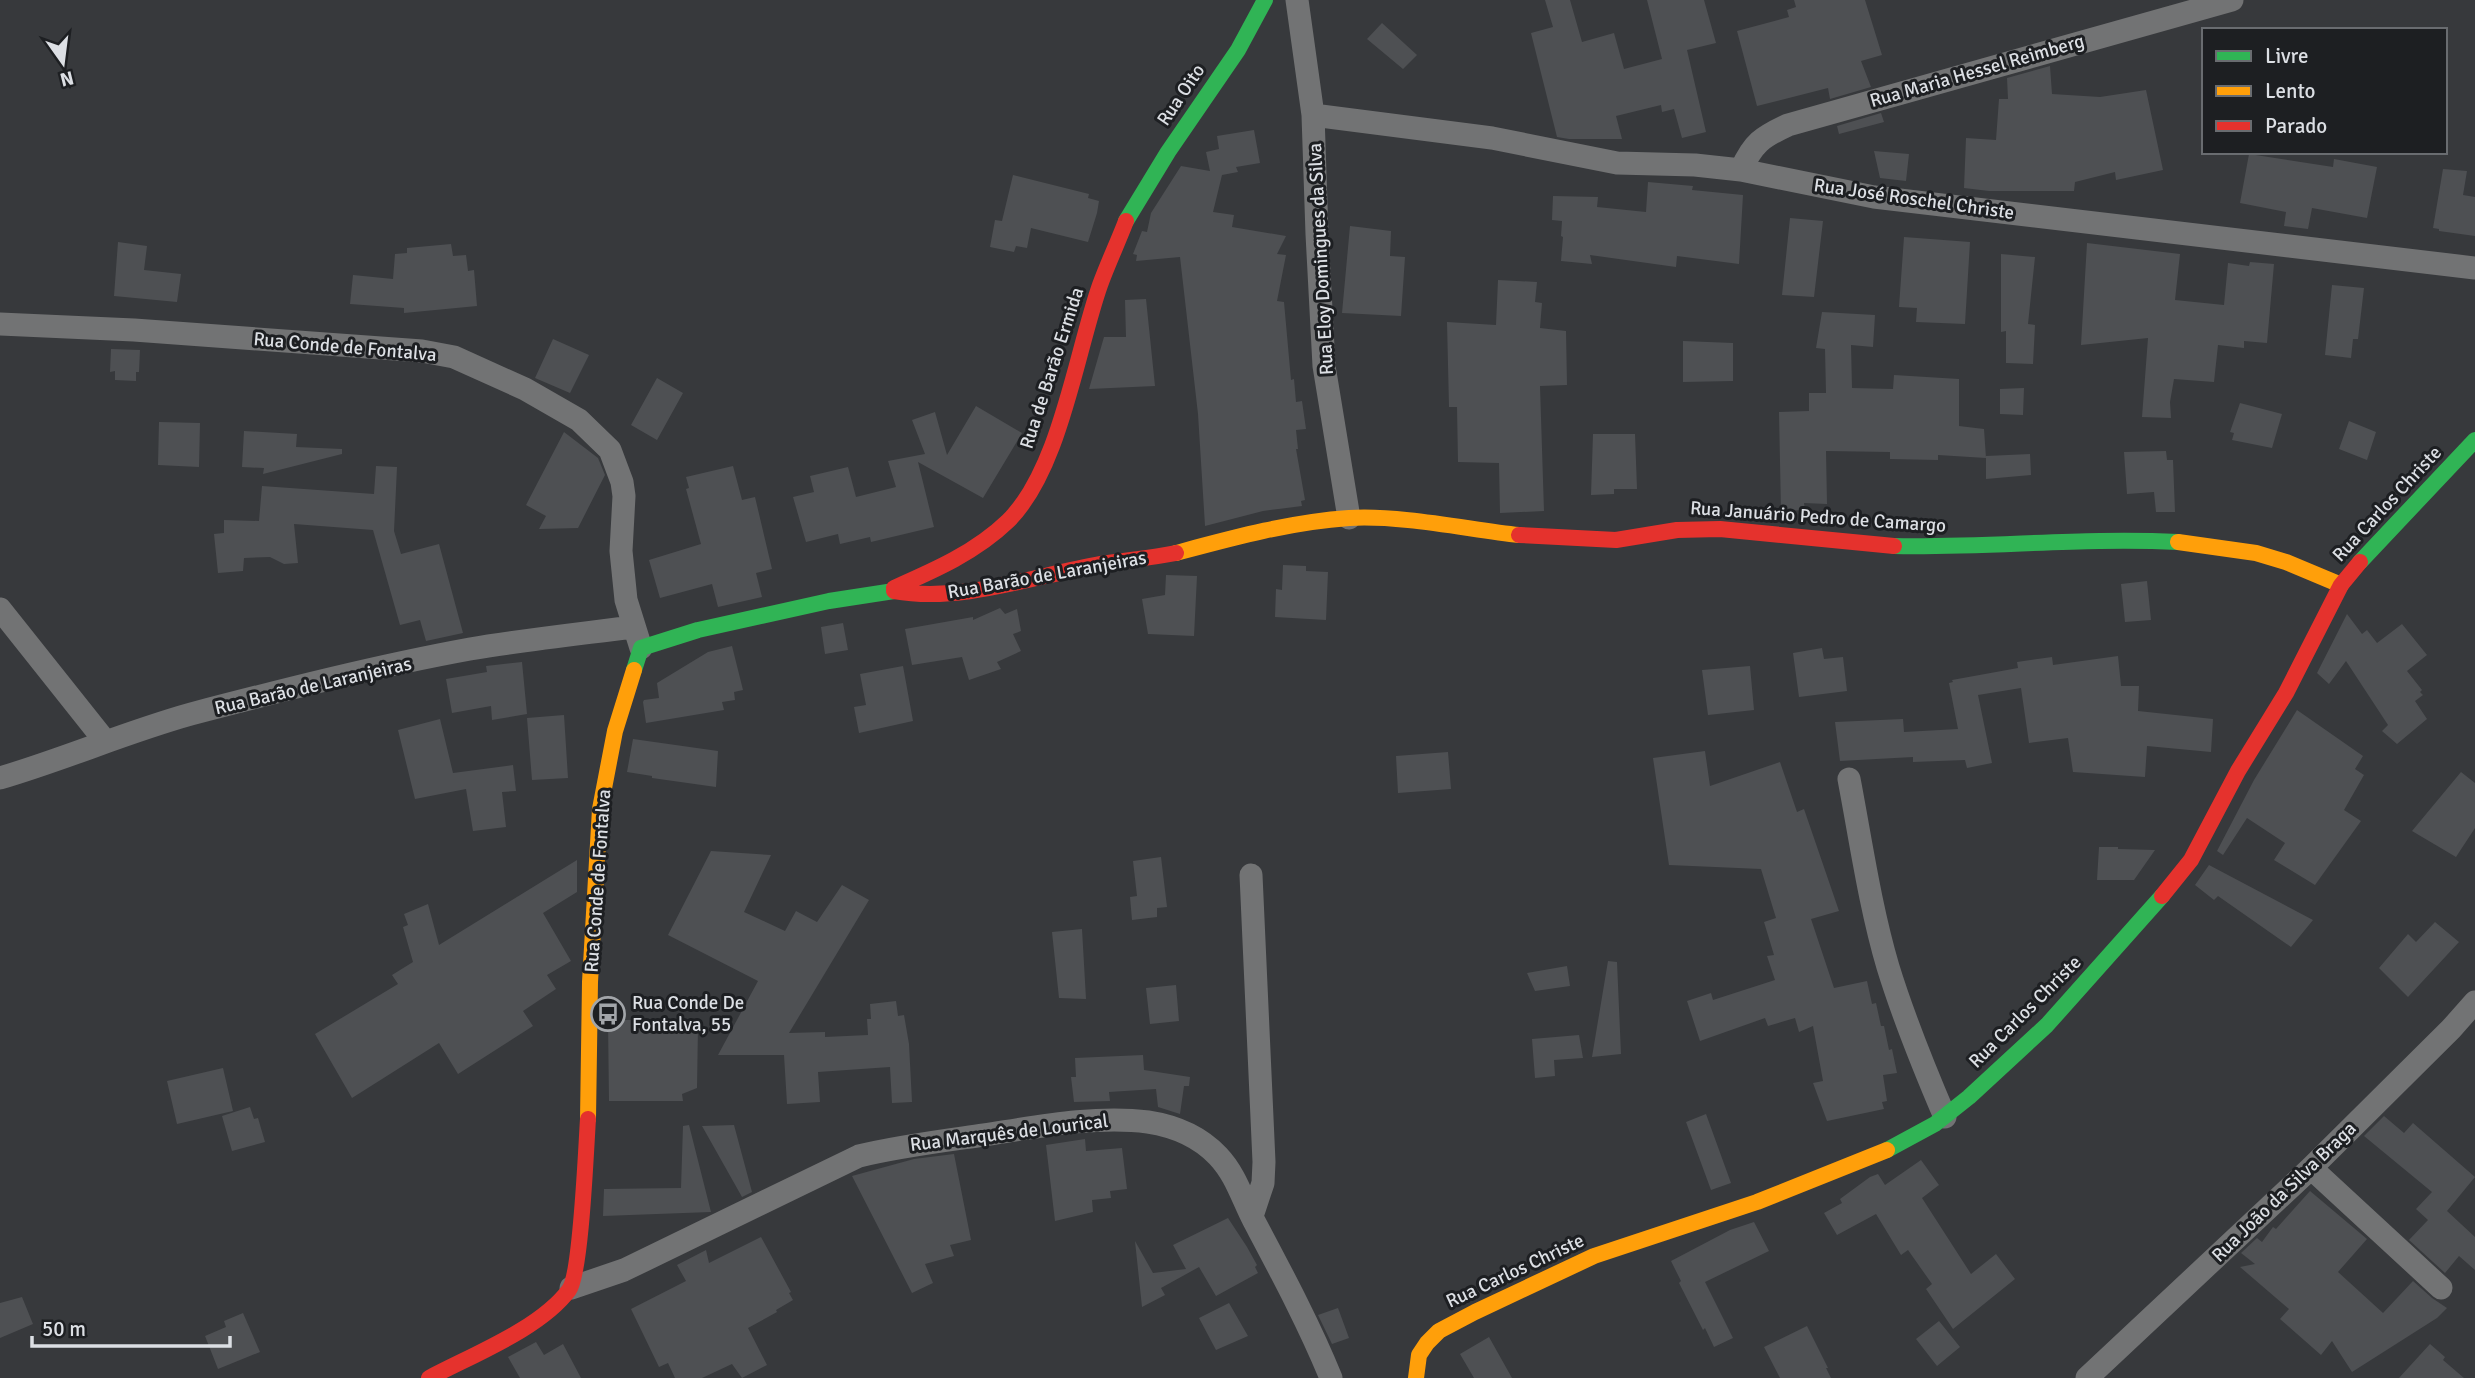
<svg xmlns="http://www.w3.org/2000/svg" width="2475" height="1378" font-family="Signika,sans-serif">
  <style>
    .building { fill: #4e5053 }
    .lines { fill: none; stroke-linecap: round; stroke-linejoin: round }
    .street { stroke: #727374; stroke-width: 23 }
    .fast { stroke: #30b455; stroke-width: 16 }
    .slow { stroke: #ff9f0a; stroke-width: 16 }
    .jam { stroke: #e5322d; stroke-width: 16 }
    .labels { text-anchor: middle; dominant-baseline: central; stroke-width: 6; stroke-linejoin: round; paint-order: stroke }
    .street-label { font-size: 19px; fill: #dcdfe4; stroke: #1d1f22 }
    .poi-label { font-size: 19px; fill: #dcdfe4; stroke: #1d1f22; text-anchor: start }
  </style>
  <rect width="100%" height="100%" fill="#37393c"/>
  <!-- building -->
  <path class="building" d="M1545,0H1570L1582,42L1614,33L1624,69L1662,59L1647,0H1704L1716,43L1687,50L1706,132L1682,138L1674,109L1662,112L1661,105L1616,116L1622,139H1569L1557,137L1531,33L1553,27Z
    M1794,0H1865L1882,55L1861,61L1871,87L1830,99L1828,88L1757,106L1737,31L1789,17L1787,10L1796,7Z
    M1382,23L1417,55L1403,69L1367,39Z
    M2050,66L2052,94L2100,97L2146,90L2163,170L2116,180L2115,172L2075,182L2074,191H1989L1964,188L1966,138L1996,140L1999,99H2008L2007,78Z
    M1881,113L1884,122L1839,134L1837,126Z
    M1254,130L1260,163L1236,167L1238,172L1222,175L1213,212L1234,215L1232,227L1286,236L1277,254L1286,255L1277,301L1284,302L1291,380L1294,379L1296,402L1302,401L1306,429L1296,430L1298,449H1296L1305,500L1301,501L1302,506L1263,511L1205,526L1198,414L1180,257L1136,261L1137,255L1133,254L1142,231L1147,232L1151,213L1181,166L1210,171L1206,152L1219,149L1217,136Z
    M1874,151L1909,154L1906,181L1880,178Z
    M2249,154L2333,167L2334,159L2377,167L2367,218L2312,208L2308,229L2284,226L2286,212L2240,203Z
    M2443,169L2467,171L2463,195L2475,197V236L2439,231V229L2433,228Z
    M1013,175L1089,194L1088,198L1099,201L1097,213L1088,242L1031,228L1027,248L1016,246L1014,252L990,247L995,220L1002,221Z
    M1648,182L1693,186L1692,190L1743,195L1739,264L1677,256L1676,267L1590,255L1592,264L1561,261L1563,237L1561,236L1562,221L1552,220L1553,196L1598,197L1597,207L1646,212Z
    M1790,218L1823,221L1814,297L1782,295Z
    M1350,226L1391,231L1390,256L1405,257L1401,316L1342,313Z
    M1904,237L1970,242L1965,324L1916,322L1917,308L1899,307Z
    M118,242L147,246L144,270L181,274L177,302L114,296Z
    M2087,243L2180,254L2175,300L2224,305L2228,263L2249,266L2250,262L2274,264L2267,343L2244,341V348L2218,345L2214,382L2174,379L2170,402L2171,418L2142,417L2148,338L2081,345Z
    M451,244L453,256L466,255L468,271L474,270L477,306L404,313V308L350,304L353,275L393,279L395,254L407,253V248Z
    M2001,254L2035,257L2028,324L2035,325L2033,364L2006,363V331L2001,332Z
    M1498,280L1537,282L1535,302L1542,303L1540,328L1566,331L1567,385L1540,386L1544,511L1500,513L1499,463L1458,462L1457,407H1449L1447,322L1496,325Z
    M2332,285L2364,288L2358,339H2353L2351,358L2325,355Z
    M1146,299L1155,386L1089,389L1104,337H1126L1125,300Z
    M1822,312L1875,315L1873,347L1851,345L1852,388L1893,389L1894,375L1959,379V426L1984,429L1986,458L1938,455V460L1890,459V452L1826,451L1827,504L1804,503L1805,510L1781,511L1779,412L1809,411V393H1826L1825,349L1816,348Z
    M553,339L589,355L570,393L535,378Z
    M1683,341L1733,343V381L1683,382Z
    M111,349L140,350L139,372H136V381L115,380V371L110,372Z
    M657,378L683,393L657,440L631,425Z
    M2024,388L2023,415L2000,414V389Z
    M2240,403L2282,414L2272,448L2232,440L2234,433L2230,432Z
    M976,406L1022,433L983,498L918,462L934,527L871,542L870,537L840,544L838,534L806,542L793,497L814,492L810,476L848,467L856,497L896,487L888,461L925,454L912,420L935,412L947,455Z
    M2349,421L2376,432L2367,460L2339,449Z
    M159,422L200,423L199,467L158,465Z
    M244,431L297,434L296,447L342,449V454L263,474L264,468L242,467Z
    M564,432L598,458L605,475L578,528L539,529L546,516L526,505Z
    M1593,434H1635L1637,489H1614V494L1591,495Z
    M2166,451L2167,460H2173L2175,512H2156L2154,492L2127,494L2124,452Z
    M2030,454L2031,475L1986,479V456Z
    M376,466L397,467L394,531L401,554L439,544L463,633L426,641L420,620L400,625L373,530L294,524L298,563L284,564L270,557L244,558L243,571L218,573L214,534L224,533V520L259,521L262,486L374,494Z
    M733,466L742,500L755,497L772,569L756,573L762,597L718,607L712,584L660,598L649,560L701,544L686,489L689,488L686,477Z
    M1283,565L1306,566V571L1328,572L1326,620L1275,617L1276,589L1282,590Z
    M1166,575L1197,576L1194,636L1148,634L1142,599L1165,595Z
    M2147,581L2151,620L2125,622L2121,584Z
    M1000,608L1005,614L1017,609L1021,631L1013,634L1021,651L997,662L1001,669L969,680L962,657L912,665L905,629L973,617V620Z
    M2347,614L2362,634L2367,630L2377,643L2402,624L2427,655L2407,671L2422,690L2420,692L2423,695L2415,701L2427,719L2397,744L2382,731L2388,725L2346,661L2329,684L2317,673Z
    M843,623L848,650L825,654L821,627Z
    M732,646L743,690L734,692L735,700L722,702L724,710L646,723L643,702L644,700L659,698L657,683L708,652Z
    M1822,648L1824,659L1843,657L1847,691L1799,697L1793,653Z
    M2118,656L2121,686H2139L2138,711L2213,719L2211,752L2147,746L2145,777L2073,772L2068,738L2029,743L2021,688L1978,695L1992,763L1967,768L1965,760L1913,762V757L1840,761L1835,722L1903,719L1904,732L1958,729L1949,683L1953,682L1952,680L2018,668L2017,662L2052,657L2053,665Z
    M522,662L527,714L492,720L491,706L452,713L446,679L487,672L486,666Z
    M903,666L913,721L859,733L854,707L866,705L860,674Z
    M1750,666L1754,710L1708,715L1702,670Z
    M2297,710L2363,756L2355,769L2364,775L2344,810L2361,821L2315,885L2274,860L2285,843L2247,818L2223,855L2217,851L2254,780Z
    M564,715L568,778L532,780L527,718Z
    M440,719L453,773L513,765L516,791L502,792L506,827L473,831L466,789L415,799L398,730Z
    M633,739L718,751L716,787L652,778V776L627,772Z
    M1705,751L1710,786L1780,762L1797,812L1804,809L1839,911L1811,919L1834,988L1867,981L1872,1004L1876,1003L1881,1026H1884L1889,1050L1892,1049L1897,1073L1883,1075L1887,1101L1882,1102L1884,1109L1827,1121L1813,1083L1823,1081L1813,1026L1799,1032L1795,1018L1768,1026L1765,1018L1700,1041L1687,1001L1711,993L1713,1000L1775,980L1767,956L1774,955L1764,922L1776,918L1761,869L1669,865L1653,758Z
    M1448,752L1451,789L1398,793L1396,756Z
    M2461,772L2475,783V828L2456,857L2412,831Z
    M2099,847H2118V849L2155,850L2134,880H2097Z
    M711,851L771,855L744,912L785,931L796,911L817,922L842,885L869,900L789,1033L825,1032V1037L868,1035L867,1019H871L870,1004L896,1001L898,1016L904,1015L909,1044L912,1102L892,1103L890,1067L818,1072L820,1102L787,1104L784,1055H718L758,981L668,935Z
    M1161,857L1167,907L1157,908V917L1132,920L1130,897L1137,896L1133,861Z
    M577,860V892L543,913L571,961L547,975L556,989L523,1011L533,1026L458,1074L439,1043L352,1098L315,1034L398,984L392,975L413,962L403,927L408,925L404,914L428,904L439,945Z
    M2209,865L2313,920L2291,947L2218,896L2214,900L2195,885Z
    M2435,922L2459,942L2408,997L2379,968L2408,934L2416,942Z
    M1082,929L1086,999L1059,998L1052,932Z
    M1608,961L1617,962L1621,1054L1592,1057Z
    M1567,966L1570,986L1535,991L1527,973Z
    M1176,985L1179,1021L1150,1024L1146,988Z
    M608,1020H633L632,1024L698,1026L697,1088L682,1094L683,1101H609Z
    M1579,1035L1583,1058L1554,1060L1555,1076L1535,1078L1532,1039Z
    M1143,1055L1144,1070L1190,1077L1189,1086H1184L1180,1114L1158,1107L1156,1089L1109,1092L1110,1101L1074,1102L1071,1077H1076L1075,1058Z
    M223,1068L233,1111L177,1124L167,1081Z
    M250,1107L254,1119L258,1118L265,1142L232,1151L222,1116Z
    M1706,1114L1731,1183L1711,1190L1686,1122Z
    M2384,1116L2404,1133L2413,1123L2475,1177L2447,1211L2475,1237V1270L2459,1256L2445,1273L2409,1240L2428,1220L2416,1209L2432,1192L2364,1136Z
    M689,1125L711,1212L603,1216L604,1189L681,1188L683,1126Z
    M734,1125L752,1192L742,1197L702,1126Z
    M1085,1139L1086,1151L1122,1148L1127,1189L1110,1191L1111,1198L1092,1200L1093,1212L1055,1221L1046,1145Z
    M954,1154L971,1240L950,1245L954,1256L925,1264L933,1283L912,1293L852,1176L914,1159Z
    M1921,1160L1939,1185L1922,1198L1971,1274L1996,1254L2015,1279L1953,1329L1926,1289L1932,1284L1908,1250L1901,1255L1876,1214L1837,1235L1824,1213L1842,1203L1840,1199L1870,1177L1878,1174L1885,1185Z
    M2310,1191L2367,1239L2338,1272L2383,1313L2413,1281L2432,1298L2447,1308L2437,1318L2352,1372L2332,1341L2321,1355L2280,1319L2289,1309L2240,1267L2255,1264L2241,1253L2257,1238L2262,1242L2273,1227L2276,1229Z
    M1228,1218L1247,1247L1257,1265L1255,1267L1258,1273L1216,1296L1199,1267L1161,1288L1165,1295L1142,1307L1135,1241L1153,1273L1186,1269L1173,1245Z
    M1754,1222L1769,1251L1705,1282L1733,1338L1714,1347L1705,1328L1703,1330L1679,1283L1681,1281L1671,1261L1730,1230Z
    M761,1237L791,1292L789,1293L793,1300L776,1310L777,1312L748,1328L767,1365L742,1378L732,1364L702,1378H675L668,1363L659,1367L631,1309L686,1281L677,1265L706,1250L709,1263Z
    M22,1297L33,1324L0,1338V1303Z
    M1229,1303L1248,1336L1216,1350L1199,1318Z
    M1338,1308L1349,1338L1332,1344L1318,1315Z
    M243,1313L260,1352L218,1369L205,1336L226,1327L224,1321Z
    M1939,1321L1960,1347L1937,1366L1916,1339Z
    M1807,1326L1828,1368H1826L1831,1378H1780L1764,1347Z
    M1489,1337L1512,1378H1474L1460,1354Z
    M536,1342L544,1355L563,1344L581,1378H520L508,1357Z
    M2430,1344L2445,1357L2443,1360L2464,1378H2399Z"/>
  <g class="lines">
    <!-- street -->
    <path class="street" d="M1297,0L1313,115L1317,234L1324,366L1349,518
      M1313,115L1492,138L1617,163L1695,165L1741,170L1874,197L2475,268
      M1741,170C1753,143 1762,137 1788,125L2232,0
      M0,324L134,330L422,351L454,357L525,389L579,420L610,450L622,482L624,496L621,551L626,600L641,648
      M0,609L105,741
      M0,778C65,759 126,732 191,714C283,690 377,666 470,649C524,640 579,634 633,627
      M1849,779C1861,842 1870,906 1888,967C1904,1019 1924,1068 1945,1117
      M1251,875L1264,1162L1263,1183L1252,1216
      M2311,1168L2441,1288
      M571,1288L624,1270L859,1156C900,1146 942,1141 984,1135C1036,1127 1096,1115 1148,1122C1174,1126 1200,1137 1218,1156C1236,1175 1242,1198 1254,1221C1281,1272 1309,1324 1331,1378
      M2087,1378L2311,1168L2451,1029L2475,1002"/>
    <!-- fast -->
    <path class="fast" d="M1126,221L1168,152L1238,50L1265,0
      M1894,546C1989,548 2083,537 2178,542
      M2360,562L2475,440
      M634,670L641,648L698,630L829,601L894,591
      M1887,1150L1935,1124L1969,1097L2047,1025L2162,896"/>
    <!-- slow -->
    <path class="slow" d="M2178,542L2256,553L2286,562L2341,585
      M1176,553C1232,538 1290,522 1349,518C1402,515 1466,529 1519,535
      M588,1119L590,982L600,809L615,731L634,670
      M1416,1378L1419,1355L1427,1343L1439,1331L1475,1312L1594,1256L1757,1202L1887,1150"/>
    <!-- jam -->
    <path class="jam" d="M1519,535L1616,540L1677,530L1720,529L1894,546
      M894,588C935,570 976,552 1008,521C1060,470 1076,353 1100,285C1108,263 1118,242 1126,221
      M894,591C963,603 1033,576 1101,564C1126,560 1151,558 1176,553
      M2162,896L2191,860L2238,771L2286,693L2341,585L2360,562
      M429,1378C472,1355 540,1329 569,1290C581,1274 586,1148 588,1119"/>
  </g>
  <!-- icons -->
  <defs>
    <g id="bus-ring" transform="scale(1.75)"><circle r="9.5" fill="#1d1f22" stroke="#a2a5a9" stroke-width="1.5"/><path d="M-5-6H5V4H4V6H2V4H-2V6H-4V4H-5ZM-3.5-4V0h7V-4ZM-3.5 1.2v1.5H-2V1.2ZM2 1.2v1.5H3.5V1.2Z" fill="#a2a5a9"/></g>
  </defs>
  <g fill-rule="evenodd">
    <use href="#bus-ring" x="608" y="1014"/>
  </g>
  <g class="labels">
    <!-- street labels -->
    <g class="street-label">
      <text transform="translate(1977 71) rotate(-16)">Rua Maria Hessel Reimberg</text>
      <text transform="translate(1181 95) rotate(-56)">Rua Oito</text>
      <text transform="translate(1914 199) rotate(8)">Rua José Roschel Christe</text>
      <text transform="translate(1321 259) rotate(-93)">Rua Eloy Domingues da Silva</text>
      <text transform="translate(345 347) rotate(5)">Rua Conde de Fontalva</text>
      <text transform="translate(1052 368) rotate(-72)">Rua de Barão Ermida</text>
      <text transform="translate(2387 504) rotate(-47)">Rua Carlos Christe</text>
      <text transform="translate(1818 517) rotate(4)">Rua Januário Pedro de Camargo</text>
      <text transform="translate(1047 575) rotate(-10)">Rua Barão de Laranjeiras</text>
      <text transform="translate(313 686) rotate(-13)">Rua Barão de Laranjeiras</text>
      <text transform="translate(598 881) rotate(-86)">Rua Conde de Fontalva</text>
      <text transform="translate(2025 1012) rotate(-45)">Rua Carlos Christe</text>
      <text transform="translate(1009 1133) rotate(-7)">Rua Marquês de Lourical</text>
      <text transform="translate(2284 1192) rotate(-44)">Rua João da Silva Braga</text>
      <text transform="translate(1515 1271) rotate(-25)">Rua Carlos Christe</text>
    </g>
    <!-- poi labels -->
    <g class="poi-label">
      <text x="632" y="1003">Rua Conde De<tspan x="632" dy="22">Fontalva, 55</tspan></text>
    </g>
  </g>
  <!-- legend -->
  <rect x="2202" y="28" width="245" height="126" fill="#1d1f22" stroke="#696c70" stroke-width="2"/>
  <rect x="2216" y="51" width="35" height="10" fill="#30b455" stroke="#696c70" stroke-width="2"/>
  <text x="2265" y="63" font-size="21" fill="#dcdfe4">Livre</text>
  <rect x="2216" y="86" width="35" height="10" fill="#ff9f0a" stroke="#696c70" stroke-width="2"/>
  <text x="2265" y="98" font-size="21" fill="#dcdfe4">Lento</text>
  <rect x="2216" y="121" width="35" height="10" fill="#e5322d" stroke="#696c70" stroke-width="2"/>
  <text x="2265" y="133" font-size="21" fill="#dcdfe4">Parado</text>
  <!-- north arrow -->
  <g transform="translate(63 63) rotate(166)" stroke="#1d1f22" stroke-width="5" paint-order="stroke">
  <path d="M0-5L12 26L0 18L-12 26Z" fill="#dcdfe4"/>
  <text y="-10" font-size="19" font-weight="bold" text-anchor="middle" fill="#dcdfe4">N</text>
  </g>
  <!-- scale -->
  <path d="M32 1336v10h198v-10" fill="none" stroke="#dcdfe4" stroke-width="3.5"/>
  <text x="42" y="1336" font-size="21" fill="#dcdfe4" stroke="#1d1f22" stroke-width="5" paint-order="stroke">50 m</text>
</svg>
